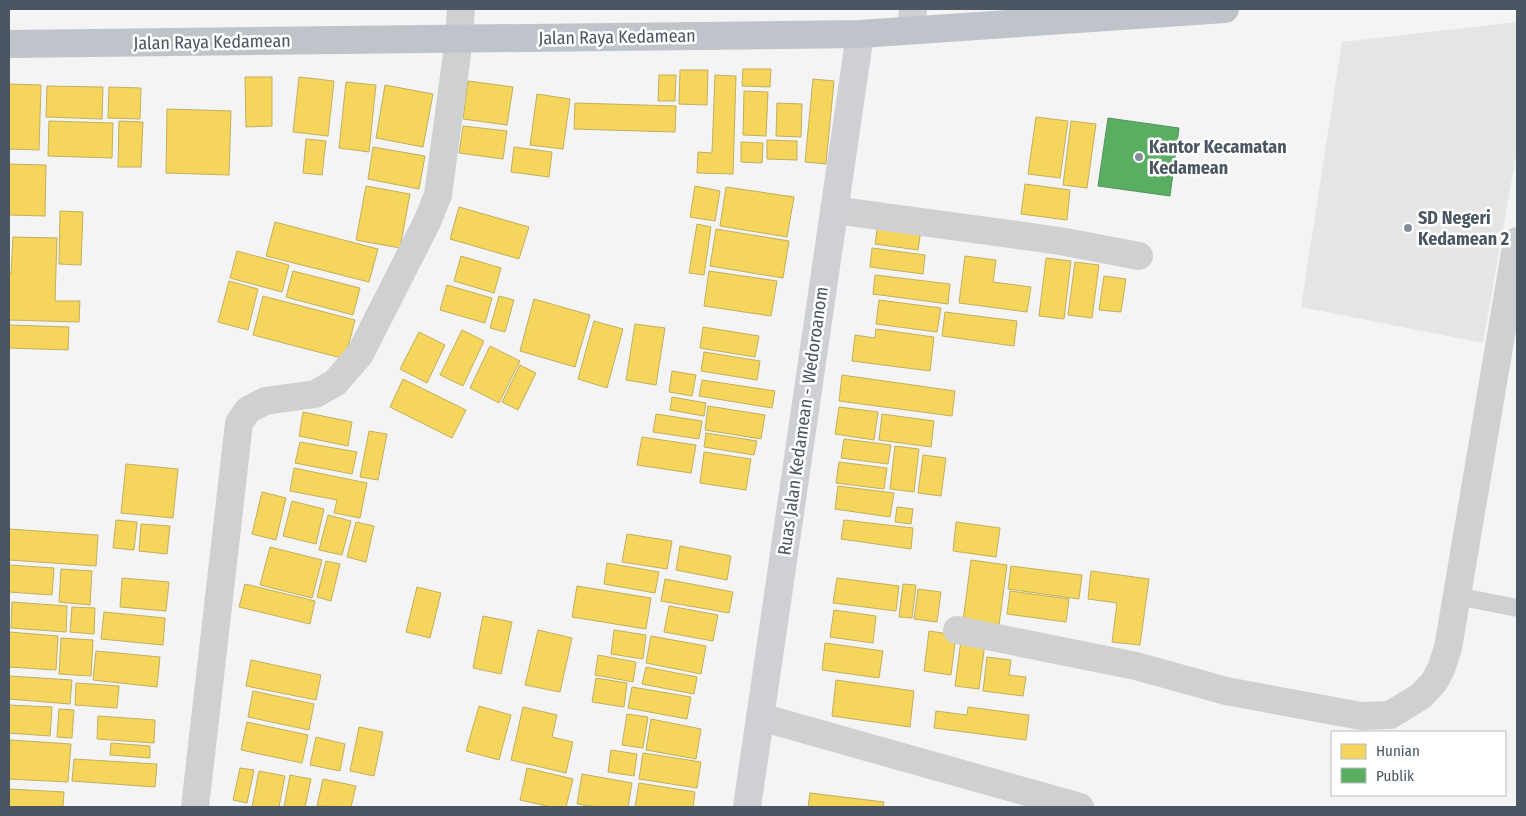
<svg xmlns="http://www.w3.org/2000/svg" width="1526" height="816" font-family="'Fira Sans Condensed',sans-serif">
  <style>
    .education { fill: #e6e5e6 }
    .homes { fill: #f6d55c; stroke: #c2af5e }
    .public { fill: #5aae61; stroke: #559461 }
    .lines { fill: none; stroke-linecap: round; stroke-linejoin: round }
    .lane { stroke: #ced0d2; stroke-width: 18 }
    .street { stroke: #ced0d2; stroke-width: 28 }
    .secondary { stroke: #ced0d4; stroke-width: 28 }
    .highway { stroke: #bec4c9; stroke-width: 28 }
    .poi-dot { fill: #868d94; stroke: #fff; stroke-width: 2 }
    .labels { text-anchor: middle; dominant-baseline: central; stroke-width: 5; stroke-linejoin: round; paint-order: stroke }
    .street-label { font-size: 18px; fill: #4a5661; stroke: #fff }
    .poi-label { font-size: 18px; font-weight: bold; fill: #4a5661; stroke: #fff; text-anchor: start }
  </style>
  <rect width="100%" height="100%" fill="#f4f4f4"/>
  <!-- education -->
  <path class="education" d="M1517,22V150L1483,343L1301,307L1342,42Z"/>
  <!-- homes -->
  <path class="homes" d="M743,69H771L770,87L742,86Z
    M680,70H708L707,105L679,104Z
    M659,75H676L675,101H658Z
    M715,75L736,76L733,174L697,173L698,152L712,153Z
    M245,77H272V126L246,127Z
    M299,77L334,81L328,136L293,132Z
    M813,79L834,81L826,164L805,162Z
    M468,81L513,87L507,125L463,119Z
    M346,82L376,85L369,152L339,148Z
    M9,84L41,85L39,150L9,149Z
    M385,85L433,94L423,147L376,138Z
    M47,86L103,87L102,119L46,117Z
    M109,87L141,88L140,119L108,118Z
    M744,91L768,92L766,136L743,135Z
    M537,94L570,99L563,149L530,145Z
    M575,103L676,106L675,132L574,129Z
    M777,103L802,104L801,137L776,136Z
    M167,109L231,111L229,175L166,173Z
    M1036,117L1068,121L1060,178L1028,174Z
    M49,121L113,123L112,158L48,156Z
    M119,121L143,122L141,167H118Z
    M1071,121L1096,124L1087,188L1063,185Z
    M463,126L507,131L503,159L459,153Z
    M306,139L326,141L322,175L303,173Z
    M767,140L797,141V160L767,159Z
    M741,142L763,143L762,163L741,162Z
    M373,147L425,156L419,189L368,179Z
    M514,147L552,152L549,177L511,172Z
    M9,164L46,165L45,216L9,215Z
    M1025,184L1070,190L1067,220L1021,214Z
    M366,186L410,194L400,248L356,240Z
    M695,186L720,191L715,221L690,217Z
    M726,187L794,197L787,237L720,226Z
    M459,207L529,227L519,259L450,239Z
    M60,211L83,212L81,265L59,264Z
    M275,222L378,249L369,282L266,256Z
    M697,224L711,227L704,275L689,273Z
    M878,224L921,230L918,250L875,244Z
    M716,229L789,241L783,278L710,266Z
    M13,237L57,238L55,301H80L79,322L9,320V272L11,273Z
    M872,248L925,255L923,274L870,267Z
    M237,251L289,265L282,292L230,278Z
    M461,256L501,268L494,293L454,281Z
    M965,256L996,260L993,282L1031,287L1027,312L959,303Z
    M1046,258L1071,261L1064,319L1039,316Z
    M1075,262L1099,265L1092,318L1068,315Z
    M293,271L360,288L353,315L286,297Z
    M709,271L777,281L771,316L704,306Z
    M875,275L950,284L948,304L873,294Z
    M1104,276L1126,279L1121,312L1099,310Z
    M229,281L258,289L248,330L218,322Z
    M447,285L492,298L485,323L440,310Z
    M263,296L355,320L345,359L253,335Z
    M499,296L514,300L505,332L490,328Z
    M534,299L590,315L575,367L520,351Z
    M879,300L941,308L937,332L876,324Z
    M945,312L1017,321L1014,346L942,336Z
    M594,321L623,329L607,388L578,379Z
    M635,324L665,328L656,385L626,380Z
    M9,325L69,327L68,350L9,348Z
    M703,327L759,336L755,357L700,348Z
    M876,329L934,337L930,371L852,361L855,335L875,338Z
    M462,330L484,341L463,386L440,375Z
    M419,332L445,345L427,383L400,369Z
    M490,346L520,361L499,403L470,388Z
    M704,352L760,361L757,380L701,371Z
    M520,365L536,373L518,410L502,402Z
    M672,371L696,375L692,396L669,392Z
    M842,375L955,391L952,416L839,401Z
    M403,379L466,410L452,438L390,407Z
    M702,380L775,391L772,408L699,396Z
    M672,397L706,403L704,416L670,410Z
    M708,406L765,415L761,439L705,430Z
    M839,407L878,412L874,440L835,434Z
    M303,412L352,422L348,446L299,436Z
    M656,414L702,421L699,439L653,432Z
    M882,414L934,421L931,447L879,440Z
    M369,431L387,434L378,480L360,477Z
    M706,433L757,441L754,455L704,447Z
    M642,437L696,445L691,473L637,465Z
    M844,439L891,445L888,464L841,458Z
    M300,442L357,452L352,474L295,463Z
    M895,446L919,449L914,492L890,489Z
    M704,452L751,459L746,490L700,483Z
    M923,455L946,458L941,496L918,493Z
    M839,462L887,468L884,489L836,483Z
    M126,464L178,469L173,518L121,513Z
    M294,468L367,483L360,518L334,513L337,500L290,491Z
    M838,486L894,493L890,517L835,509Z
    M262,492L286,498L276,540L252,534Z
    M292,501L324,509L316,544L283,536Z
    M897,507L913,509L911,524L895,522Z
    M328,515L351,521L342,555L319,550Z
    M116,520L137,522L134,550L113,548Z
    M844,520L913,528L911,549L841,539Z
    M356,522L374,526L366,562L347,557Z
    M956,522L1000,528L996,557L953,551Z
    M141,524L170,526L167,554L139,551Z
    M9,529L98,535L96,566L9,560Z
    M627,534L672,541L667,569L622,562Z
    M680,546L731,556L727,580L676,570Z
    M270,547L322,560L312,598L260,585Z
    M971,560L1007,565L999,625L963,621Z
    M326,561L340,564L331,601L317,597Z
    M607,563L659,572L655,593L604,584Z
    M9,565L54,568L52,595L9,592Z
    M1011,566L1082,575L1079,599L1008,589Z
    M61,569L92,571L90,605L59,602Z
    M1091,571L1149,579L1140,645L1112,642L1117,603L1088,599Z
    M122,578L169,582L166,611L120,607Z
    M837,578L899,586L896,611L833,603Z
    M665,579L733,592L729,613L661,601Z
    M245,584L315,601L310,624L239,607Z
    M903,584L916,585L912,618L899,617Z
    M577,586L651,598L646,629L572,617Z
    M417,587L441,593L430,638L406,632Z
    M918,589L941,592L937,622L914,619Z
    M1010,591L1069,599L1066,622L1007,614Z
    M12,602L67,606L66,632L11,628Z
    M669,606L718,615L713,641L664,632Z
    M72,607L95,608L94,634L70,632Z
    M834,610L876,616L873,643L830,637Z
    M104,612L165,618L163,645L101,639Z
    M483,616L512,622L501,674L473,668Z
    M538,630L572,638L560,692L525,685Z
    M614,630L646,635L643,659L611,654Z
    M929,631L956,635L951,675L924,671Z
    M9,632L58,636L56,670L9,667Z
    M651,636L706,646L701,674L646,663Z
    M61,638L93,640L91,676L59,674Z
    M961,640L985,643L979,689L955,686Z
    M825,643L883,651L879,678L822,670Z
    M96,651L160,657L157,687L93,680Z
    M598,655L636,662L633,682L595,675Z
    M987,657L1011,660L1009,675L1026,677L1023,696L983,691Z
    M251,660L321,675L316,700L246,686Z
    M646,667L697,677L694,694L642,684Z
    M9,676L72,680L70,704L9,699Z
    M596,678L627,683L624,707L592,702Z
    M836,680L914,691L910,727L832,716Z
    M76,683L119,686L117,708L75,705Z
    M632,687L691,697L687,719L628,708Z
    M253,691L314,704L309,730L248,717Z
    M9,705L52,707L50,736L9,733Z
    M479,706L511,715L499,760L466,751Z
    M523,707L557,715L552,737L573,742L566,773L511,760Z
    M968,707L1029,715L1026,740L934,728L936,711L967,715Z
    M59,709L74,710L72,738L57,737Z
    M627,714L648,717L643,748L622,745Z
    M98,716L155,720L154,743L97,739Z
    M651,719L701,729L696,759L646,750Z
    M247,722L308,735L302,763L241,750Z
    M359,727L383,732L374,776L350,771Z
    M316,737L345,744L340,771L310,765Z
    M10,740L71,744L68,782L9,779Z
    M111,743L150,746V758L110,755Z
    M611,750L637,754L634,776L608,772Z
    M643,753L701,762L697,788L639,779Z
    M74,759L157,764L155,787L72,781Z
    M240,768L254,770L247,803L233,800Z
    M527,768L573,779L566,807H551L520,800Z
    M259,771L285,776L279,807H252Z
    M582,774L632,783L628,807H597L577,804Z
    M290,775L311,779L305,807H284Z
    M323,779L356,786L351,807L317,806Z
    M639,783L695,792L693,807H635Z
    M9,789L64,792L63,807H9Z
    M810,793L884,802L883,807H808Z"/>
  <!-- public -->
  <path class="public" d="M1108,118L1179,128L1170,196L1098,186Z"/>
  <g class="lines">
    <!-- lane -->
    <path class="lane" d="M1457,596L1517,608"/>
    <!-- street -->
    <path class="street" d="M911,30L913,9
      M834,210L1060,241L1139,256
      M957,630L1136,666L1226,691L1361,716L1390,715L1421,696L1434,682L1441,669L1448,648L1517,241
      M760,717L1080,807
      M195,807L239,423L248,410L265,401L315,394L335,383L360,354L427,222L438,195L459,39L461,9"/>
    <!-- secondary -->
    <path class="secondary" d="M747,807L860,34"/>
    <!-- highway -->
    <path class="highway" d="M9,44L860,34L1225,9"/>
  </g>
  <!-- markers -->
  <g class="poi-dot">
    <circle cx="1139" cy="157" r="5"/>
    <circle cx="1408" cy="228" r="5"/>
  </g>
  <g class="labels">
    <!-- street labels -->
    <g class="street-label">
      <text transform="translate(617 37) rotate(-1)">Jalan Raya Kedamean</text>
      <text transform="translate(212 42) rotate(-1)">Jalan Raya Kedamean</text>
      <text transform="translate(803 421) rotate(-82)">Ruas Jalan Kedamean - Wedoroanom</text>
    </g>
    <!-- poi labels -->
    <g class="poi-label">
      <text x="1149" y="147">Kantor Kecamatan<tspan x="1149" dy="21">Kedamean</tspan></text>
      <text x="1418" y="218">SD Negeri<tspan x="1418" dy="21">Kedamean 2</tspan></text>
    </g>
  </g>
  <!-- border -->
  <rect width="1526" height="816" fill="none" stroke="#4a5661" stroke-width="20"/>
  <!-- legend -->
  <rect x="1331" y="731" width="175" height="65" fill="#ffffff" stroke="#b7bbc0"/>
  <rect x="1341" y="744" width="25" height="15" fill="#f6d55c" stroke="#b7bbc0"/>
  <text x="1376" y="756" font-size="15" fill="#4a5661">Hunian</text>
  <rect x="1341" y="768" width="25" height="15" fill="#5aae61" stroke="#b7bbc0"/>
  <text x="1376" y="781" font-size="15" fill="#4a5661">Publik</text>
</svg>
